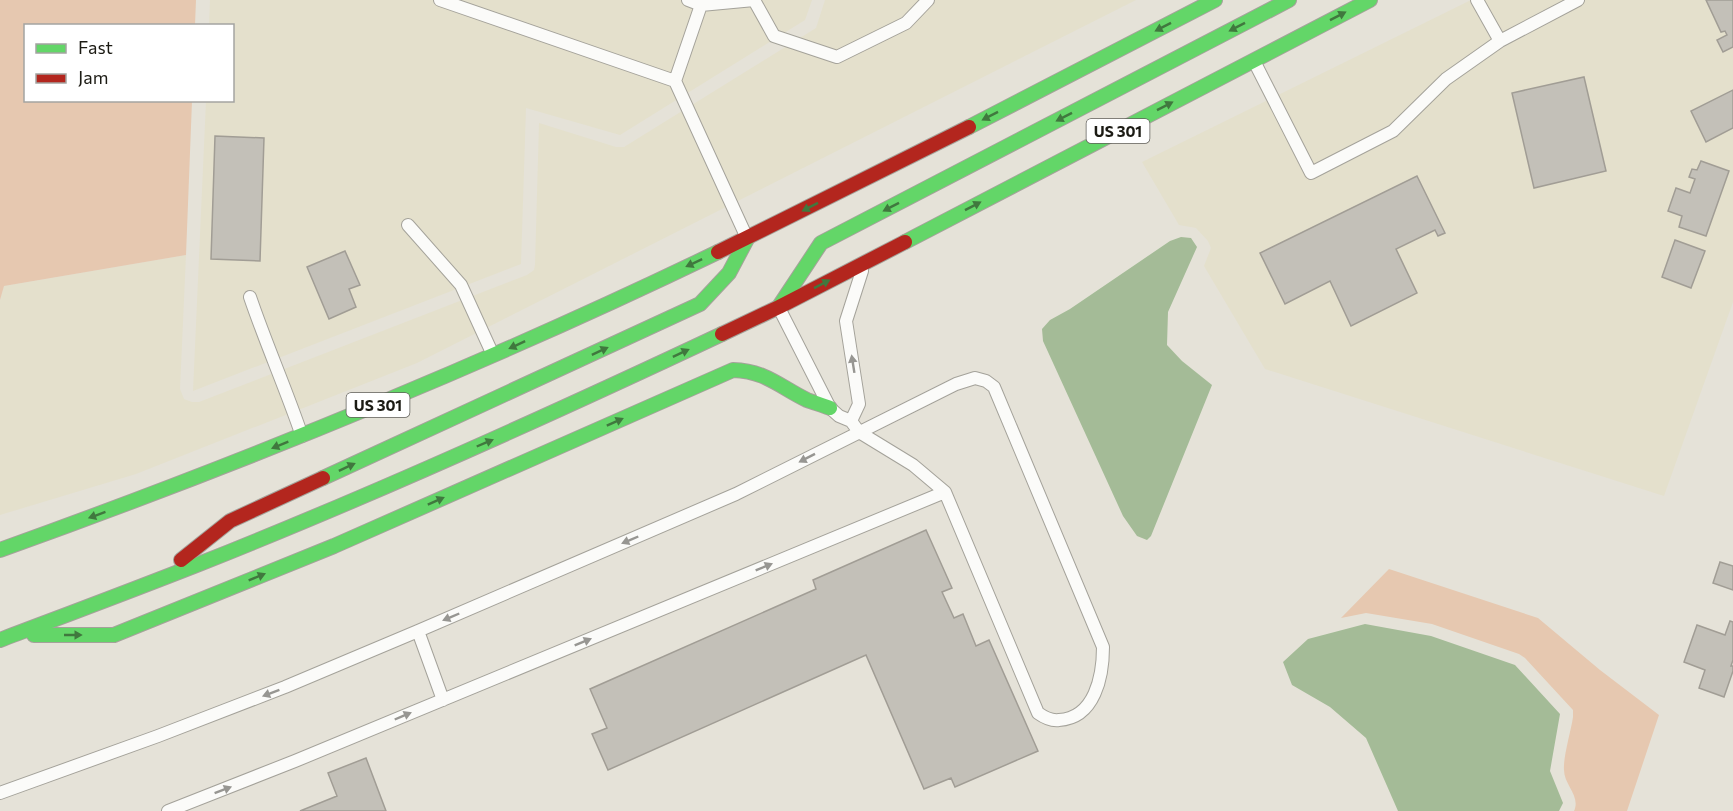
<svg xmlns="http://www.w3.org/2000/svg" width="1733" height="811" font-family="Commissioner,sans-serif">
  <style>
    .built { fill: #e4e0cc }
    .green { fill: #e6c8b0 }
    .water { fill: #a4bb97 }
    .building { fill: #c3c0b8; stroke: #a19d95; stroke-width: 1.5 }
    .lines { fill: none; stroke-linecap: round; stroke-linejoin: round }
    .lane-casing { stroke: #a4a29a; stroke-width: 14 }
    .fast-casing { stroke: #a4a29a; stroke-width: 16 }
    .jam-casing { stroke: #a4a29a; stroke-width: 16 }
    .lane { stroke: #fbfbf9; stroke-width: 12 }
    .fast { stroke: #63d668; stroke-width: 14 }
    .jam { stroke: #b3261e; stroke-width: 14 }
    .oneway { fill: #40783e }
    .oneway2 { fill: #979692 }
    .labels { text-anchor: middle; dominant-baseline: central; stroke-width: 6; stroke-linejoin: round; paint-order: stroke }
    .shield { fill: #fff; stroke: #605f5a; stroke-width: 1.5 }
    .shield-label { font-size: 15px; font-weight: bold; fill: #1c1b14 }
  </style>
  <rect width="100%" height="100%" fill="#e5e2d8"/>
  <!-- built -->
  <path class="built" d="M210,0H812L805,20L620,135L526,108L521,264L193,391L206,101L232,100V26L209,25Z
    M825,0H1136L417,363L136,474L0,515V300L4,286L186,255L180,389L184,399L192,402H199L527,275L534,270L535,265L539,123L616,147H624L816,28Z
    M1471,0H1733V302L1664,496L1265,369L1204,266L1211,248L1208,241L1196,228L1179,225L1142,162Z"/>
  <!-- green -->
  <path class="green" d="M0,0H196L195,25L26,26V100L192,101L186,255L4,286L0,300Z
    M1389,569L1538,618L1600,670L1659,715L1627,811H1574C1581,796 1564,785 1564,770C1563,757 1571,731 1573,717V710L1525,658L1519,654L1432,624L1366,613L1341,618Z"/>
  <!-- water -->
  <path class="water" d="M1181,237L1191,238L1197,247L1168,312L1167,345L1182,361L1212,385L1151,536L1147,540L1137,536L1123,516L1043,341L1042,329L1050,320L1070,309L1170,241Z
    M1365,624L1431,636L1515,665L1560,714L1550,771L1563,803L1559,811H1398L1366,738L1330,707L1292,685L1283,662L1308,639Z"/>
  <!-- building -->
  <path class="building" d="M1706,0H1733V47L1723,52L1717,40L1727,35L1725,31L1721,32Z
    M1584,77L1606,171L1534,188L1512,93Z
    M1733,90V128L1706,142L1691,111Z
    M215,136L264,138L260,261L211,259Z
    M1701,161L1729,171L1706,236L1679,227L1682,216L1668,211L1676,188L1690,193L1695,179L1689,177L1692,169L1697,170Z
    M1417,176L1445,233L1438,236L1435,230L1396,249L1417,293L1351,326L1330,281L1285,304L1260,253Z
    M1675,240L1705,251L1691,288L1662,277Z
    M345,251L360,285L349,289L356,307L329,319L307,267Z
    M926,530L952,588L942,592L954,618L963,614L976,646L989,640L1038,751L955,787L951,778L924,789L866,655L608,770L592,734L607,728L590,689L816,589L813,580Z
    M1720,562L1733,566V590L1713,583Z
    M1730,621L1733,622V660L1731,666H1733V671L1724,697L1699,688L1705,670L1684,662L1697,625L1725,635Z
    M366,758L386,811H300L337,796L328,773Z"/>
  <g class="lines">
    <!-- lane casing -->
    <g class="lane-casing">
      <path id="lane" d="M440,0L675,81
        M688,0L701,5L754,0
        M754,0L774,36L837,57L906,23L928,0
        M1477,0L1500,41L1578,0
        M701,5L675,81L747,238
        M1254,61L1311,173L1393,131L1446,79L1500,41
        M408,225L461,285L493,355
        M250,297C266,344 286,389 302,436
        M779,308L830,408L839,416L851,421L859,432L913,465L945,492
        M851,421L859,404L846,321L862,271
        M418,631L443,700
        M0,793L158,736L285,687L418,631L736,494L956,384L975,378L986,381L994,387L1103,647C1103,676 1095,718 1059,720C1051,721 1045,718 1038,713L945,492L295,761L168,811"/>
    </g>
    <!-- fast casing -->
    <g class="fast-casing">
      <path id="fast" d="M969,127L1215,0
        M905,242L1370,0
        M780,305L821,243L1289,0
        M323,478L700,304L729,273L747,239
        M0,550C245,462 484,365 718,252
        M34,635H114L334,546L733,370C766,371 780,387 807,400C815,403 823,405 830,408
        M0,640C66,615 133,590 199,564C376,494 550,415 722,334"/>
    </g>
    <!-- jam casing -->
    <g class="jam-casing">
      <path id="jam" d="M718,252L969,127
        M722,334L779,307L905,242
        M181,560L230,521L323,478"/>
    </g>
    <!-- lane -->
    <use href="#lane" class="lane"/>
    <!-- fast -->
    <use href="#fast" class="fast"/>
    <!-- jam -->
    <use href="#jam" class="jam"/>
  </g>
  <!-- one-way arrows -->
  <defs><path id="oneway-solid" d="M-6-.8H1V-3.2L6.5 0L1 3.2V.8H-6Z" transform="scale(1.5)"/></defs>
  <g class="oneway">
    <use href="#oneway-solid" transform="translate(1338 16) rotate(-27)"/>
    <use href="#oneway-solid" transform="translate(1163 27) rotate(153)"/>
    <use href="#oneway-solid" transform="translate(1237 27) rotate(153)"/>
    <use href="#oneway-solid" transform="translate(1165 106) rotate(-27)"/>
    <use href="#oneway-solid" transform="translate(990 116) rotate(153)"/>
    <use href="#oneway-solid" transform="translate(1064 117) rotate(153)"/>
    <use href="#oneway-solid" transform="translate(973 206) rotate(-27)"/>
    <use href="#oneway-solid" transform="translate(810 207) rotate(153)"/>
    <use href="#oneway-solid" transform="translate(891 207) rotate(153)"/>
    <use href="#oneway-solid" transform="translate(694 263) rotate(155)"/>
    <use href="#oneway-solid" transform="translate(822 284) rotate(-27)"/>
    <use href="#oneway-solid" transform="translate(517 345) rotate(155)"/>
    <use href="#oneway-solid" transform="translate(600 351) rotate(-25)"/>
    <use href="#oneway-solid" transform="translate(681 353) rotate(-25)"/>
    <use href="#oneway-solid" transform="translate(615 422) rotate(-24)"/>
    <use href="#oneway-solid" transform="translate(485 443) rotate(-23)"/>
    <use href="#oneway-solid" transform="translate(280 445) rotate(158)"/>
    <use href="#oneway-solid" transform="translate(347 467) rotate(-25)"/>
    <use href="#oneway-solid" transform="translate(436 501) rotate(-24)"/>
    <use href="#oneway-solid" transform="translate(97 515) rotate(160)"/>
    <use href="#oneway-solid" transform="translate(257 577) rotate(-22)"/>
    <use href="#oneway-solid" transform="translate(73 635)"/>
  </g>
  <g class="oneway2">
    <use href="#oneway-solid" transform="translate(853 364) rotate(-99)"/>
    <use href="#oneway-solid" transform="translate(807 458) rotate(153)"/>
    <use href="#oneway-solid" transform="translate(630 540) rotate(157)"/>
    <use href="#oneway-solid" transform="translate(764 567) rotate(-22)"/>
    <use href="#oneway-solid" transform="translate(451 617) rotate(157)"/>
    <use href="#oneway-solid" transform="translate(583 642) rotate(-22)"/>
    <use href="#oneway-solid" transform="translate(271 693) rotate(159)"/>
    <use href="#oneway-solid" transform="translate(403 716) rotate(-23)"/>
    <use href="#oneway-solid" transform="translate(223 790) rotate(-21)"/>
  </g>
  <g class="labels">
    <!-- shield labels -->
    <g class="shield">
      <rect x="1086.5" y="119" width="63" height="24" rx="4.5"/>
      <rect x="346.5" y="393" width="63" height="24" rx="4.5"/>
    </g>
    <g class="shield-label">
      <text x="1118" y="131">US 301</text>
      <text x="378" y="405">US 301</text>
    </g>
  </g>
  <!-- legend -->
  <rect x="24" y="24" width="210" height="78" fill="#ffffff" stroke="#a4a4a1" stroke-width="1.5"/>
  <rect x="36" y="44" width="30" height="9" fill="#63d668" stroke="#a4a4a1" stroke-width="1.5"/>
  <text x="78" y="54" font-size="18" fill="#1c1b14">Fast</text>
  <rect x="36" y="74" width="30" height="9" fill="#b3261e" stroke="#a4a4a1" stroke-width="1.5"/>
  <text x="78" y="84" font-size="18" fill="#1c1b14">Jam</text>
</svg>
